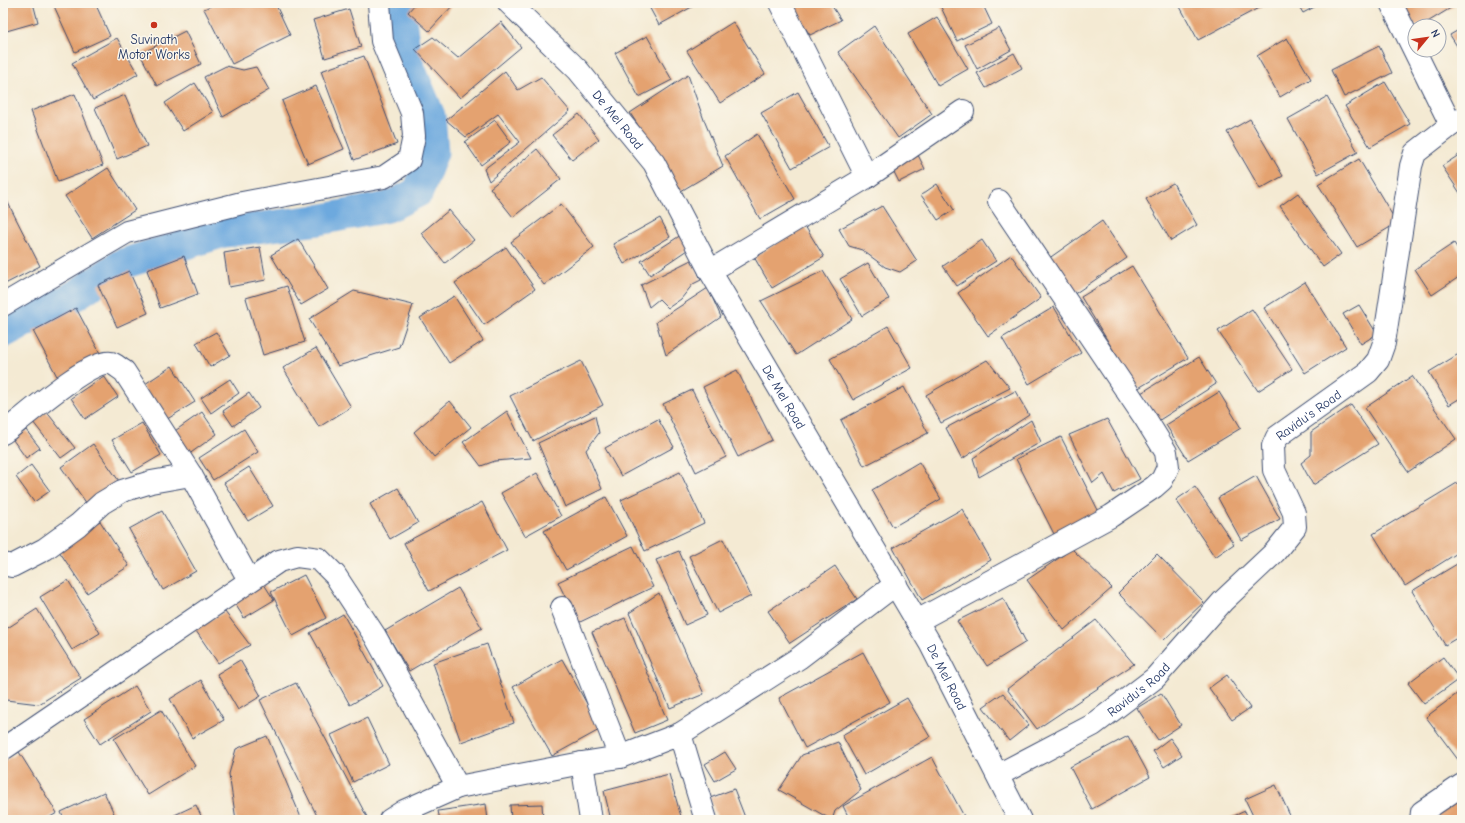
<svg xmlns="http://www.w3.org/2000/svg" width="1465" height="823" font-family="'Comic Neue',sans-serif">
  <style>
    .lines { fill: none; stroke-linecap: round; stroke-linejoin: round }
    .canal { stroke: #6da9de; stroke-width: 31 }
    .building { fill: #e4a26f }
    .minor-casing { stroke: #3c4b70; stroke-width: 24 }
    .minor { stroke: #fff; stroke-width: 22 }
    .poi-dot { fill: #c8321e; stroke: #fbf7ec; stroke-width: 1.5 }
    .labels { text-anchor: middle; dominant-baseline: central; stroke-width: 3; stroke-linejoin: round; paint-order: stroke }
    .poi-label { font-size: 13px; fill: #1b2f5e; stroke: #fbf7ec }
    .street-label { font-size: 13px; fill: #1b2f5e; stroke: #fbf7ec }
  </style>
  <rect width="100%" height="100%" fill="#fbf7ec"/>
  <filter id="ink" filterUnits="userSpaceOnUse"><feTurbulence type="fractalNoise" baseFrequency=".025" numOctaves="2"/><feDisplacementMap in="SourceGraphic" scale="8" xChannelSelector="R" yChannelSelector="G"/><feConvolveMatrix kernelMatrix="1 2 1 2 8 2 1 2 1" color-interpolation-filters="sRGB"/></filter>
  <filter id="wash" filterUnits="userSpaceOnUse"><feTurbulence type="fractalNoise" baseFrequency=".012" numOctaves="4" result="noise"/><feDisplacementMap in="SourceGraphic" scale="16" xChannelSelector="R" yChannelSelector="G"/><feGaussianBlur stdDeviation="0.9" result="paint"/><feColorMatrix in="noise" values="0 0 0 0 0 0 0 0 0 0 0 0 0 0 0 0 0 1.4 0 .05"/><feComposite in="paint" operator="in"/></filter>
  <g filter="url(#wash)">
    <rect width="100%" height="100%" fill="#f4ead3"/>
    <g class="lines">
      <!-- canal -->
      <path class="canal" d="M3,333L74,296L122,264L224,232L318,220L388,207L418,192L433,152L430,116L406,59L399,3"/>
    </g>
    <g id="blocks">
      <!-- building -->
      <path class="building" d="M3,3H33L38,22L3,32Z
        M59,3H95L110,36L75,52L54,6Z
        M217,3H275L290,35L232,64L204,9Z
        M416,3H455L429,31L408,12Z
        M647,3H699L659,25Z
        M789,3H830L841,20L810,35Z
        M939,3H982L992,24L957,41Z
        M1178,3H1268L1198,40Z
        M1297,3H1322L1303,13Z
        M1401,3H1452L1454,6L1421,26H1415Z
        M349,9L361,47L325,58L313,20Z
        M937,17L968,69L938,86L908,34Z
        M501,22L521,47L460,98L415,49L433,37L458,58Z
        M733,22L765,74L720,103L687,51Z
        M874,26L932,114L898,138L838,52Z
        M999,28L1011,50L977,69L965,45Z
        M1462,28V54L1450,35Z
        M185,31L201,64L157,86L140,54Z
        M647,36L672,80L639,97L615,53Z
        M117,38L138,74L93,100L72,63Z
        M1287,38L1311,79L1280,97L1257,56Z
        M1379,46L1392,73L1344,97L1331,70Z
        M1014,53L1022,68L986,88L977,73Z
        M364,56L397,144L354,160L321,71Z
        M226,66L243,70L256,67L269,90L223,117L204,77Z
        M505,71L518,90L541,77L570,111L489,181L484,169L520,142L498,114L466,137L446,120Z
        M688,75L704,120L723,166L681,191L630,113Z
        M1385,82L1410,124L1370,147L1345,106Z
        M195,83L213,112L183,131L165,103Z
        M316,86L344,149L308,164L282,101Z
        M798,92L829,147L792,168L761,113Z
        M75,94L103,165L58,182L31,111Z
        M125,95L147,146L117,159L95,108Z
        M1327,97L1358,152L1318,174L1288,119Z
        M579,114L599,139L572,160L552,135Z
        M1250,119L1283,176L1260,189L1227,132Z
        M495,120L511,142L481,165L465,142Z
        M757,134L795,199L760,219L725,156Z
        M537,149L561,179L513,217L490,188Z
        M917,153L925,169L899,182L891,166Z
        M1462,153V196L1442,166Z
        M1359,159L1397,223L1357,247L1318,184Z
        M108,168L135,210L92,238L65,196Z
        M1173,183L1197,225L1171,241L1146,199Z
        M937,184L954,210L938,220L921,195Z
        M3,193L40,266L3,285Z
        M1298,193L1341,254L1323,267L1280,206Z
        M561,204L594,247L544,285L511,242Z
        M882,206L917,261L900,272L885,267L862,250L849,246L839,229Z
        M449,210L474,240L445,263L421,233Z
        M660,218L670,237L624,264L613,244Z
        M1102,221L1127,258L1073,295L1048,259Z
        M805,226L824,257L772,288L754,257Z
        M681,235L690,248L650,275L641,261Z
        M298,239L328,289L301,305L271,255Z
        M982,240L996,261L957,286L943,266Z
        M1454,243L1462,255V275L1432,295L1415,269Z
        M260,247L266,280L229,287L224,253Z
        M506,247L535,289L484,325L455,283Z
        M1011,255L1041,298L988,336L958,293Z
        M184,256L198,294L160,308L147,270Z
        M693,259L701,280L693,284L681,299L668,308L659,299L649,307L641,285Z
        M868,263L889,299L862,316L840,279Z
        M1132,266L1188,358L1137,389L1081,297Z
        M129,271L148,313L117,327L98,285Z
        M823,271L852,319L796,355L761,301Z
        M1305,282L1346,347L1305,373L1264,308Z
        M287,286L305,342L263,355L246,298Z
        M708,288L721,317L666,355L656,322Z
        M354,291L413,305L399,347L338,366L309,319Z
        M454,296L483,341L449,363L420,318Z
        M1359,305L1377,334L1361,344L1343,314Z
        M1054,307L1081,353L1029,384L1002,338Z
        M76,308L102,357L59,380L33,331Z
        M1252,309L1292,369L1258,391L1218,331Z
        M888,326L912,368L853,400L830,359Z
        M216,332L230,355L210,367L196,343Z
        M316,348L351,407L319,427L283,368Z
        M1462,352V397L1449,405L1429,372Z
        M1199,357L1216,384L1158,421L1141,393Z
        M987,360L1010,388L941,423L926,395Z
        M581,361L603,405L533,441L510,396Z
        M172,366L195,402L164,421L142,386Z
        M737,370L772,440L738,457L703,387Z
        M104,376L118,397L85,419L71,398Z
        M1412,376L1456,439L1408,472L1365,408Z
        M230,379L239,393L211,413L201,398Z
        M904,387L928,433L864,466L841,420Z
        M692,390L726,457L696,472L663,404Z
        M1015,391L1029,415L962,459L946,428Z
        M1219,392L1241,428L1188,460L1166,425Z
        M249,393L259,408L233,426L223,411Z
        M450,401L471,427L434,457L414,432Z
        M1351,405L1378,444L1313,485L1301,463L1311,455V432Z
        M46,411L75,448L61,458L33,422Z
        M507,411L531,458L495,461L481,466L463,442Z
        M202,412L217,434L188,455L172,433Z
        M595,416L599,433L586,450L602,489L565,507L538,443Z
        M658,419L674,447L621,476L605,448Z
        M1107,419L1140,479L1114,493L1104,474L1093,483L1069,435Z
        M1031,420L1041,442L979,477L973,458Z
        M142,423L161,455L132,472L112,440Z
        M244,429L258,452L213,480L199,458Z
        M26,430L40,448L26,458L13,440Z
        M1061,437L1099,512L1054,534L1016,459Z
        M93,444L119,481L87,504L61,467Z
        M919,462L941,499L893,527L872,490Z
        M31,465L50,491L34,502L16,477Z
        M249,467L273,506L248,521L224,483Z
        M680,472L704,523L645,551L621,500Z
        M537,473L561,516L525,536L501,493Z
        M1256,476L1280,519L1241,540L1218,498Z
        M1462,480V550L1405,586L1373,534Z
        M1195,487L1234,544L1215,557L1176,500Z
        M398,488L418,523L390,539L370,504Z
        M606,497L627,536L566,570L544,531Z
        M482,502L507,550L429,591L404,543Z
        M962,509L991,560L922,600L893,548Z
        M162,511L196,571L163,590L129,529Z
        M100,521L129,566L87,593L57,548Z
        M723,539L751,596L718,613L689,556Z
        M633,546L653,587L578,623L558,582Z
        M1072,549L1112,588L1064,630L1027,580Z
        M679,551L707,615L685,625L656,560Z
        M1157,554L1204,602L1164,640L1118,593Z
        M1462,561V635L1445,645L1412,591Z
        M835,566L857,599L790,643L768,611Z
        M304,575L326,618L293,636L271,592Z
        M68,580L100,633L72,650L40,597Z
        M262,581L274,600L244,618L232,599Z
        M458,588L482,628L409,671L385,631Z
        M659,593L704,694L670,708L629,613Z
        M1003,598L1026,642L987,666L957,621Z
        M37,609L81,678L39,704L6,700L3,695V631Z
        M225,612L250,645L218,663L194,628Z
        M343,614L383,686L350,705L310,633Z
        M625,618L667,720L635,733L592,632Z
        M1096,620L1134,664L1037,729L1007,689Z
        M487,644L514,723L461,742L433,663Z
        M863,652L890,702L805,748L779,698Z
        M1443,657L1459,679L1424,704L1408,683Z
        M562,659L601,729L552,756L513,687Z
        M240,660L261,696L238,710L217,674Z
        M1227,675L1250,708L1232,720L1209,688Z
        M201,680L224,720L192,738L170,699Z
        M296,683L367,817L358,820H319L260,700Z
        M135,686L151,711L100,744L84,719Z
        M1462,690V765L1426,717Z
        M1003,693L1029,725L1009,741L983,707Z
        M1161,693L1181,725L1158,740L1137,708Z
        M907,698L930,737L864,775L842,735Z
        M161,710L195,766L148,795L114,739Z
        M367,718L389,764L353,782L331,735Z
        M267,736L302,820H236L229,774L236,749Z
        M1128,736L1150,777L1092,809L1070,767Z
        M1170,738L1182,755L1164,767L1153,751Z
        M838,742L861,790L835,811L832,820L779,790L802,755Z
        M19,752L57,813L45,820H3V762Z
        M725,752L736,769L715,781L705,764Z
        M932,757L966,820H850L843,806Z
        M669,774L682,820H611L604,791Z
        M1276,785L1292,820H1255L1245,799Z
        M734,789L746,820H718L710,798Z
        M104,792L117,820H64L61,812Z
        M1462,797V820H1426Z
        M486,804L488,820H440L438,811Z
        M542,804L543,820H511L510,805Z
        M196,805L203,820H164Z
        M1245,811L1249,820H1225Z"/>
    </g>
  </g>
  <g filter="url(#ink)">
    <use href="#blocks" fill-opacity="0" stroke="#3c4b70" stroke-width="1"/>
    <g class="lines">
      <!-- minor casing -->
      <g class="minor-casing">
        <g id="minor">
          <path id="s1" d="M509,3L578,70L654,163L710,271L931,645L1020,820"/>
          <path d="M780,3L867,177"/>
          <path d="M1391,3L1451,125"/>
          <path d="M710,271L867,177L963,111"/>
          <path d="M3,305L127,232L242,203L384,177L409,160L414,136L412,113L382,41L379,3"/>
          <path d="M3,433C23,419 88,359 111,363C115,364 120,369 124,371L191,475L249,580"/>
          <path d="M3,564L12,566L45,549L78,525L102,503L122,491L151,482L191,475"/>
          <path d="M562,608L620,757"/>
          <path d="M917,621L1111,516L1154,487L1162,480L1168,467L1166,452L1145,418L999,201"/>
          <path d="M680,734L706,820"/>
          <path d="M3,749L279,561L297,556L319,559L335,575L375,636L458,787"/>
          <path d="M582,763L591,820"/>
          <path id="s2" d="M998,775L1093,725L1155,678L1223,601L1275,552L1295,527L1294,513L1274,470L1273,446L1277,437L1368,372L1378,360L1384,343L1411,166L1415,153L1451,125L1462,119"/>
          <path d="M390,820L404,811L458,787L582,763L620,757L680,734L799,658L896,584"/>
          <path d="M1421,820L1422,812L1462,785"/>
        </g>
      </g>
      <!-- minor -->
      <use href="#minor" class="minor"/>
    </g>
  </g>
  <!-- markers -->
  <circle class="poi-dot" cx="154" cy="25" r="4"/>
  <g class="labels">
    <!-- poi labels -->
    <g class="poi-label">
      <text x="154" y="39">Suvinath<tspan x="154" dy="15">Motor Works</tspan></text>
    </g>
    <!-- street labels -->
    <g class="street-label">
      <text stroke="none"><textPath href="#s1" startOffset="160">De Mel Road</textPath></text>
      <text stroke="none"><textPath href="#s1" startOffset="484">De Mel Road</textPath></text>
      <text stroke="none"><textPath href="#s2" startOffset="525">Ravidu's Road</textPath></text>
      <text stroke="none"><textPath href="#s1" startOffset="808">De Mel Road</textPath></text>
      <text stroke="none"><textPath href="#s2" startOffset="165">Ravidu's Road</textPath></text>
    </g>
  </g>
  <!-- margin -->
  <rect width="1465" height="823" fill="none" stroke="#fbf7ec" stroke-width="16"/>
  <!-- north arrow -->
  <g transform="translate(1427 38) rotate(61)"><circle r="19" fill="#fbf7ec" stroke="#a1a7b3"/>
  <path d="M0-3L7 15L0 10L-7 15Z" fill="#c8321e"/>
  <text y="-6" font-size="11" font-weight="bold" text-anchor="middle" fill="#1b2f5e">N</text>
  </g>
</svg>
